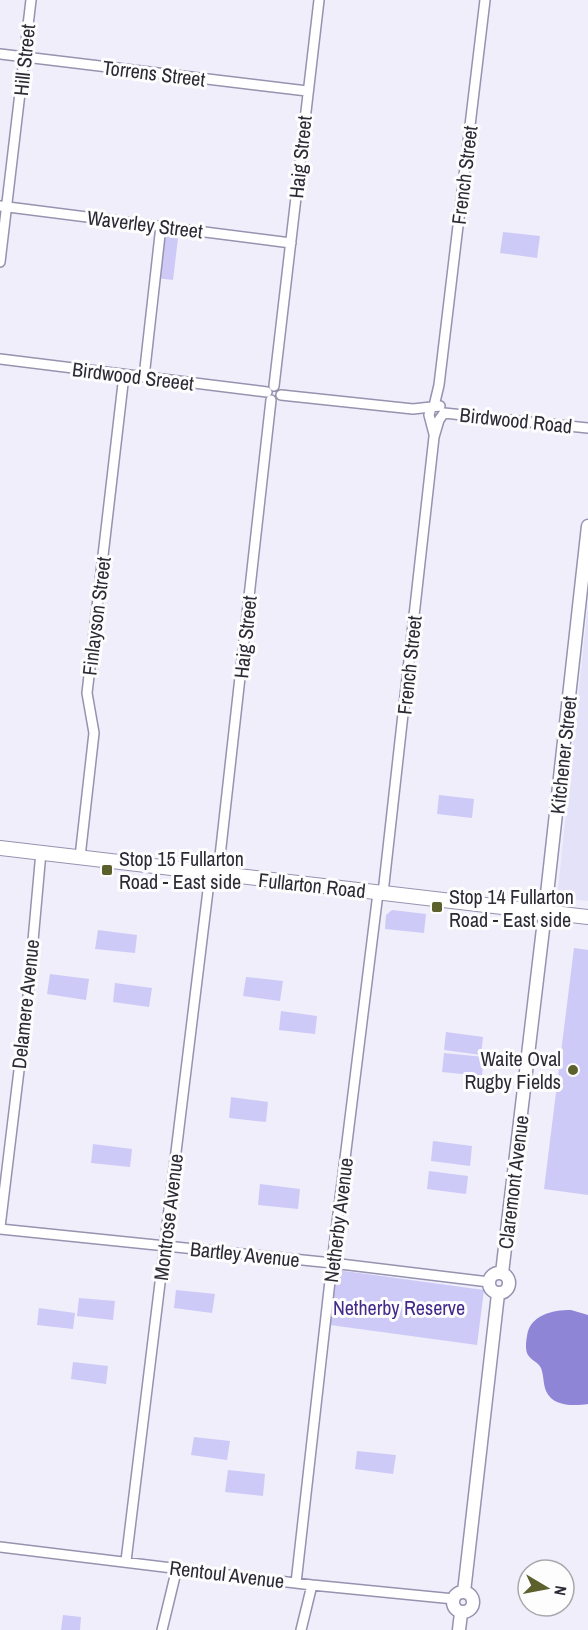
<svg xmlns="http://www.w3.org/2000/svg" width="588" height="1630" font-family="'Archivo Narrow',sans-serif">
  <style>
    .built { fill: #e4e2f9 }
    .green { fill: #cdcaf7 }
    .water { fill: #8f85d6 }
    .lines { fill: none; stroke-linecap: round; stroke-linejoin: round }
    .minor-casing { stroke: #9593af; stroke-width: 12 }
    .tertiary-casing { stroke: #9593af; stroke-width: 15 }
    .secondary-casing { stroke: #9593af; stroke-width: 16 }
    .minor { stroke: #fff; stroke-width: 9 }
    .tertiary { stroke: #fff; stroke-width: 12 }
    .secondary { stroke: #fff; stroke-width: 14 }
    .poi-dot { fill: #5b602d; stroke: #fdfdfd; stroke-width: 2 }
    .labels { text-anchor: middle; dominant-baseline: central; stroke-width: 6; stroke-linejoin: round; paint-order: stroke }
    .street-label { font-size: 20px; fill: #2b2a35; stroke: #fdfdfd }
    .poi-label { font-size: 20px; fill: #2b2a35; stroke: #fdfdfd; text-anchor: start }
    .park-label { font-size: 20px; fill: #412a89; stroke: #fdfdfd }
  </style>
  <rect width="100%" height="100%" fill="#efeefa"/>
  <!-- built -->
  <path class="built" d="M588,603V901L557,898Z"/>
  <!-- green -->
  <path class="green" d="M162,228L179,230L173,280L156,278Z
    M503,232L540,236L537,258L500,253Z
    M439,795L474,799L472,818L437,814Z
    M392,910L426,914L424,933L385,929L386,915Z
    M98,930L137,935L135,953L95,949Z
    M574,948L588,950V1195L544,1189Z
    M50,974L89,979L86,1000L47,994Z
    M246,977L283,981L280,1001L243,996Z
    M115,983L152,988L149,1007L113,1002Z
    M281,1011L317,1016L315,1034L279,1030Z
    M446,1032L483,1037L481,1055L444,1050Z
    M444,1053L484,1057L482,1076L442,1072Z
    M231,1097L268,1102L266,1122L229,1118Z
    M433,1141L472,1146L470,1166L431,1161Z
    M93,1144L132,1149L130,1167L91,1163Z
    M429,1171L468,1176L466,1194L427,1189Z
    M260,1184L300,1189L298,1209L258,1205Z
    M337,1270L484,1290L477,1345L330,1325Z
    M176,1290L215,1294L212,1313L174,1308Z
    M79,1298L115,1301L113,1320L77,1316Z
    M39,1308L75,1313L73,1329L37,1325Z
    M73,1362L108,1366L106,1384L71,1379Z
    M194,1437L230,1441L227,1460L191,1455Z
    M357,1451L396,1455L393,1474L355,1469Z
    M228,1470L265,1474L263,1496L225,1492Z
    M63,1615L81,1617L80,1630H61Z"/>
  <!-- water -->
  <path class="water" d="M571,1310L588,1315V1404C574,1406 553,1407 546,1391C543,1384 544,1376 541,1368C538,1362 532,1361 528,1355C525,1350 526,1342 527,1336C530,1315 552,1310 571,1310Z"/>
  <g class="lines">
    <!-- minor casing -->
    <g class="minor-casing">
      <path id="minor" d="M0,54L307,91
        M0,206L291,243
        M0,262L31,0
        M0,359L267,392
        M144,377L161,226
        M274,386L319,0
        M281,395L413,409L440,406
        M434,406L439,385L485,0
        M431,408L429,415L434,434
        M444,413L588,428
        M80,857L94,733L87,693L124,375
        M218,874L271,400
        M383,893L434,437L439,420L444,413
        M0,1227L28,996L41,852
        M0,1229L332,1263L489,1282
        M0,1547L312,1585L454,1599
        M126,1561L210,874
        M296,1583L332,1263L378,893
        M162,1630L177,1568
        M301,1630L312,1585"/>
    </g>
    <!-- tertiary casing -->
    <g class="tertiary-casing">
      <path id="tertiary" d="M489 1283a10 10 0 1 1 20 0a10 10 0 1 1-20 0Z
        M502,1273L545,912L588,526
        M453 1602a10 10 0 1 1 20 0a10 10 0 1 1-20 0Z
        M464,1592L498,1294
        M459,1630L461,1613"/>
    </g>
    <!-- secondary casing -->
    <g class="secondary-casing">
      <path id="secondary" d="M0,848L588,917"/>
    </g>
    <!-- minor -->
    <use href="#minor" class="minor"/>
    <!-- tertiary -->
    <use href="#tertiary" class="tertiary"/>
    <!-- secondary -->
    <use href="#secondary" class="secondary"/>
  </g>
  <!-- markers -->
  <g class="poi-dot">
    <rect x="101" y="864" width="12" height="12" rx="3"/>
    <rect x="431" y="901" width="12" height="12" rx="3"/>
    <circle cx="573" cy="1070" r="6"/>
  </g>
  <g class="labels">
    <!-- street labels -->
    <g class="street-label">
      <text transform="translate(24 60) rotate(-84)">Hill Street</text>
      <text transform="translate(154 73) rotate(7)">Torrens Street</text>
      <text transform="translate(300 157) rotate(-84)">Haig Street</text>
      <text transform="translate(464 175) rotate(-83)">French Street</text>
      <text transform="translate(145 224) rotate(7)">Waverley Street</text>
      <text transform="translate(133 376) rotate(7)">Birdwood Sreeet</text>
      <text transform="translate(516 420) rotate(6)">Birdwood Road</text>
      <text transform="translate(96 616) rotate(-83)">Finlayson Street</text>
      <text transform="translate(245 637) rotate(-84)">Haig Street</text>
      <text transform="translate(409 665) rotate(-84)">French Street</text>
      <text transform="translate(563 755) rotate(-84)">Kitchener Street</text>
      <text transform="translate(312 885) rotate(6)">Fullarton Road</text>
      <text transform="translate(25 1004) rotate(-84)">Delamere Avenue</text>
      <text transform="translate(513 1182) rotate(-83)">Claremont Avenue</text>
      <text transform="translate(168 1217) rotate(-83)">Montrose Avenue</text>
      <text transform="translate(338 1220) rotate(-83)">Netherby Avenue</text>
      <text transform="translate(245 1254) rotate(6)">Bartley Avenue</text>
      <text transform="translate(227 1574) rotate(7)">Rentoul Avenue</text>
    </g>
    <!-- poi labels -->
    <g class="poi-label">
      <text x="119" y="858">Stop 15 Fullarton<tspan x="119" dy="23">Road - East side</tspan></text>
      <text x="449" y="896">Stop 14 Fullarton<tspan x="449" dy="23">Road - East side</tspan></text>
      <text x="561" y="1058" text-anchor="end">Waite Oval<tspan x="561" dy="23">Rugby Fields</tspan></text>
    </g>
    <!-- park labels -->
    <g class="park-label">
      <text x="399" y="1307">Netherby Reserve</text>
    </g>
  </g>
  <!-- north arrow -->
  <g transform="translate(546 1588) rotate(100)"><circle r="28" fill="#fdfdfd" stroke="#a9a9ad" stroke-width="1.5"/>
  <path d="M0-4.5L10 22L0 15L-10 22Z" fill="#5b602d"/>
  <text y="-9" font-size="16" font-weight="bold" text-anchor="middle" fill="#2b2a35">N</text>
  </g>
</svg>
